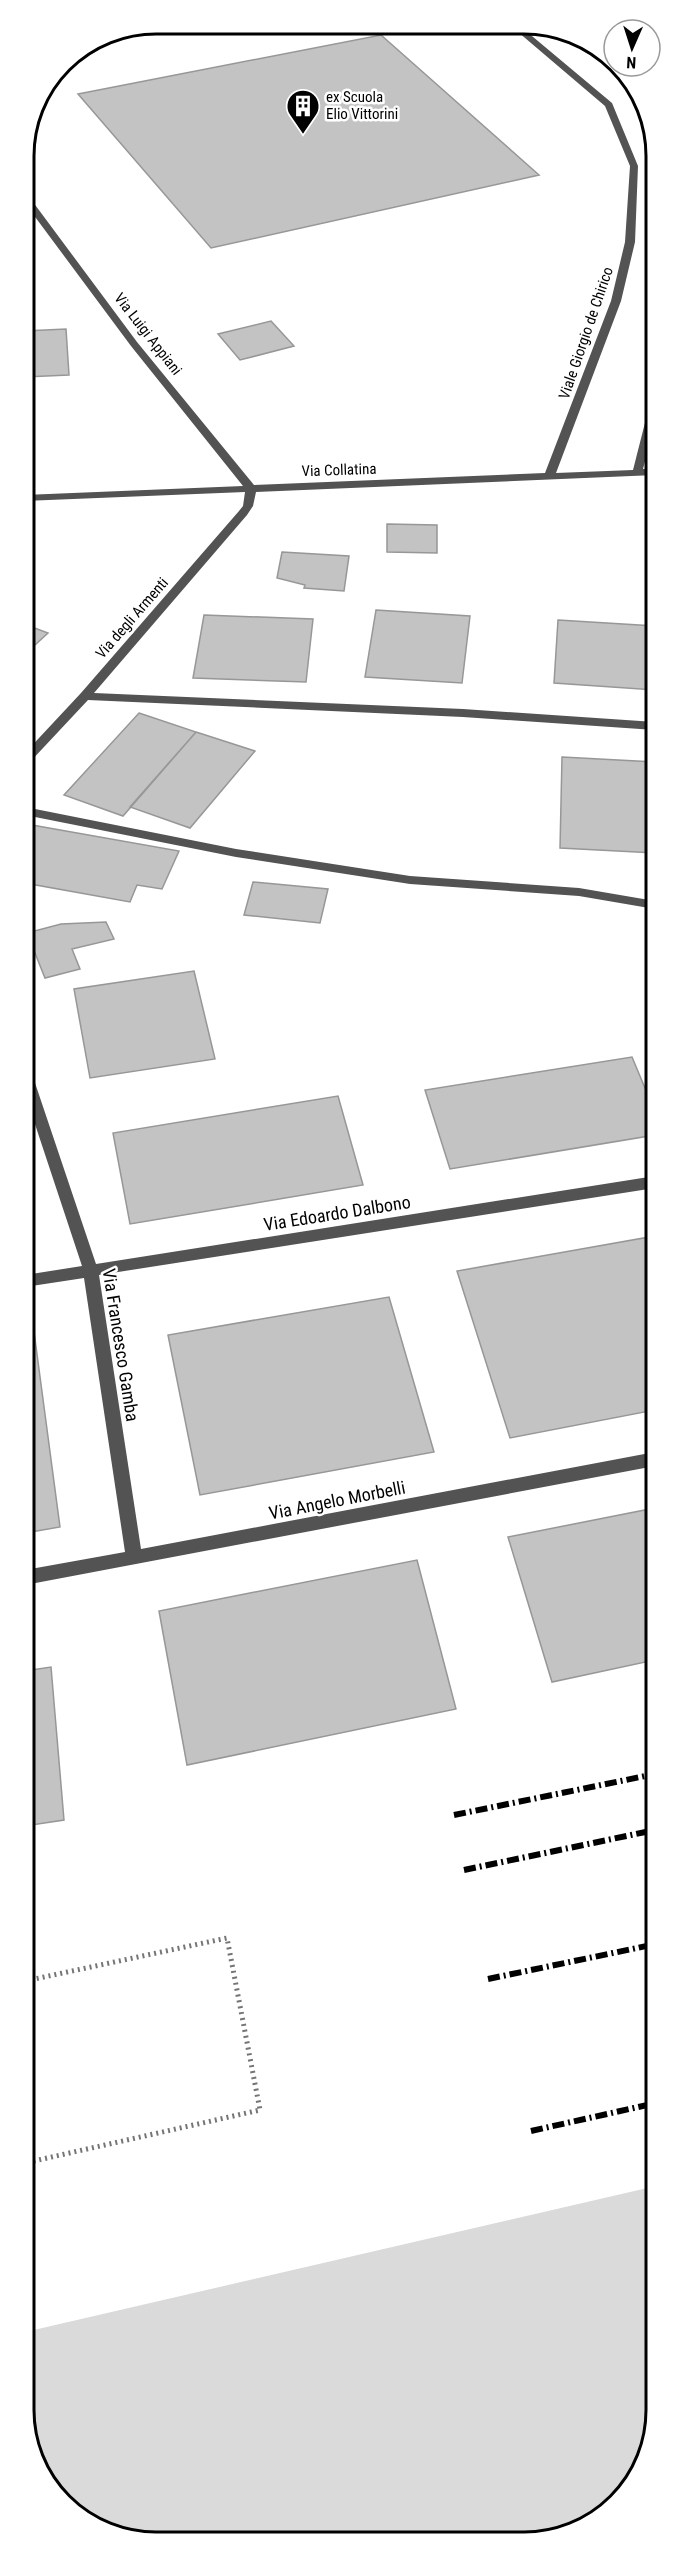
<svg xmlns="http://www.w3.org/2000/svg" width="680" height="2567" font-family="'Roboto Condensed',sans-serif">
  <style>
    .green { fill: #dadada }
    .building { fill: #c3c3c3; stroke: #979797; stroke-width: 1.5 }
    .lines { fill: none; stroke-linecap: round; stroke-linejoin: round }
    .path { stroke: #757575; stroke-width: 5; stroke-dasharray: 2 4; stroke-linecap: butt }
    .minor { fill: #535353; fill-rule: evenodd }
    .rail { stroke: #000; stroke-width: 6; stroke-dasharray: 12 4 2 4; stroke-linecap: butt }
    .labels { text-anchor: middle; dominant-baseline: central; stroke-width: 5; stroke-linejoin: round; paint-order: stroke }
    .far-poi-label { font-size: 15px; fill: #000; stroke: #fff; text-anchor: start }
    .far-street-label { font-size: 15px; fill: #000; stroke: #fff }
    .street-label { font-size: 18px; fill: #000; stroke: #fff }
    .rim { fill: none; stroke: #000; stroke-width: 3 }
  </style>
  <rect width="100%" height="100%" fill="#fff"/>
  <!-- green -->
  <path class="green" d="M656,2186V2419L623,2498L582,2529L541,2542L130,2540L57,2498L25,2428V2332Z"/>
  <!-- building -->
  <path class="building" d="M381,35L539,175L211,248L78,94Z
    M271,321L294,346L240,360L218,334Z
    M66,329L69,375L24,377V331Z
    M387,524L437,525V553L387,552Z
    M282,552L349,556L344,591L304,588L305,585L277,578Z
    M376,610L470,616L462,683L365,677Z
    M204,615L313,619L306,682L193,678Z
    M558,620L655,626V690L554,683Z
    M24,624L48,633L24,655Z
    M139,713L196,732L123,816L64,795Z
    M196,732L255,751L190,828L130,807Z
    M562,757L655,762V853L560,848Z
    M32,825L179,851L162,889L137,885L130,902L25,883V839Z
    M253,882L328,889L320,923L244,915Z
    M106,922L114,939L72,949L80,969L45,978L27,933L61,924Z
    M194,971L215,1059L90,1078L74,989Z
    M632,1057L655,1112V1135L450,1169L425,1090Z
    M338,1096L363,1185L130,1224L113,1133Z
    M655,1236V1410L510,1438L457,1271Z
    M389,1297L434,1452L200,1495L168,1335Z
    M33,1324L60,1527L25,1533V1325Z
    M655,1508V1660L552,1682L508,1537Z
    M417,1560L456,1709L187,1765L159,1611Z
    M51,1667L64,1820L25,1826V1671Z"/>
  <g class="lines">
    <!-- path -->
    <path class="path" d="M25,1981L227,1938L260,2110L25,2163"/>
    <!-- minor -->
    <path class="minor" d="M511,26H520L612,103L638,166L635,242L621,301L556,473L633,470L650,403L655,400V423L643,469H655V475L256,492L253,506L247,515L94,693L463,709L655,722V730L463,717L88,700L29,763L25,764V753L81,693L239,511L243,506L245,492L24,501V495L243,486L131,346L24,202V193L27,194L137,342L254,485L545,473L611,301L625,242L630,166L605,106Z
      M25,807L236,849L410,876L579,888L655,901V909L579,896L410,884L236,857L25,815Z
      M25,1069L32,1074L96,1264L655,1176V1188L99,1275L141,1549L655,1452V1466L25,1585V1570L125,1552L84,1278L25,1287V1275L82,1266L25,1094Z"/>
    <!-- rail -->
    <path class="rail" d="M454,1815L655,1774
      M464,1870L655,1830
      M488,1979L656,1944
      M531,2131L656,2103"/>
  </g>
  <!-- icons -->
  <defs>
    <g id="building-pin" transform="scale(1.725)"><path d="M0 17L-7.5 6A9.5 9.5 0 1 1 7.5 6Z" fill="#000" stroke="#fff"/><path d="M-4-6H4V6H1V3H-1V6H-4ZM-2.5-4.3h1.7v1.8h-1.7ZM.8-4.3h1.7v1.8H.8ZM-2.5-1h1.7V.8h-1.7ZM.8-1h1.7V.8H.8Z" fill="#fff"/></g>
  </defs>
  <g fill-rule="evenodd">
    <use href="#building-pin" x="303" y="106"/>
  </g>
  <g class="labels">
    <!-- far-poi labels -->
    <g class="far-poi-label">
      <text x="326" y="97">ex Scuola<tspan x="326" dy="17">Elio Vittorini</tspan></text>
    </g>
    <!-- far-street labels -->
    <g class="far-street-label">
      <text transform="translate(586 333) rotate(-71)">Viale Giorgio de Chirico</text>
      <text transform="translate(148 334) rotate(52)">Via Luigi Appiani</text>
      <text transform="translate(339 470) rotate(-2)">Via Collatina</text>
      <text transform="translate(132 618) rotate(-49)">Via degli Armenti</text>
    </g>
    <!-- street labels -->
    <g class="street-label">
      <text transform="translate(337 1213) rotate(-9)">Via Edoardo Dalbono</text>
      <text transform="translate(121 1345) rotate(81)">Via Francesco Gamba</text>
      <text transform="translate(337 1500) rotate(-11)">Via Angelo Morbelli</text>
    </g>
  </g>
  <!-- crop -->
  <path d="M0 0H680V2567H0ZM156 34H524A122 122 0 0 1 646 156V2410A122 122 0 0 1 524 2532H156A122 122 0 0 1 34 2410V156A122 122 0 0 1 156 34Z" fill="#fff" fill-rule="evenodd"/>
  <path class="rim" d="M156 34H524A122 122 0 0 1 646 156V2410A122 122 0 0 1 524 2532H156A122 122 0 0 1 34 2410V156A122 122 0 0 1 156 34Z"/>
  <!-- north arrow -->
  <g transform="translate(632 48) rotate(183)"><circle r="28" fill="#ffffff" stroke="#999999" stroke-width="1.5"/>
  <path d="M0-4.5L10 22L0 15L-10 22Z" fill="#000000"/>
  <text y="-9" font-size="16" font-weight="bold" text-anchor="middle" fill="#000000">N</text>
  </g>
</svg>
